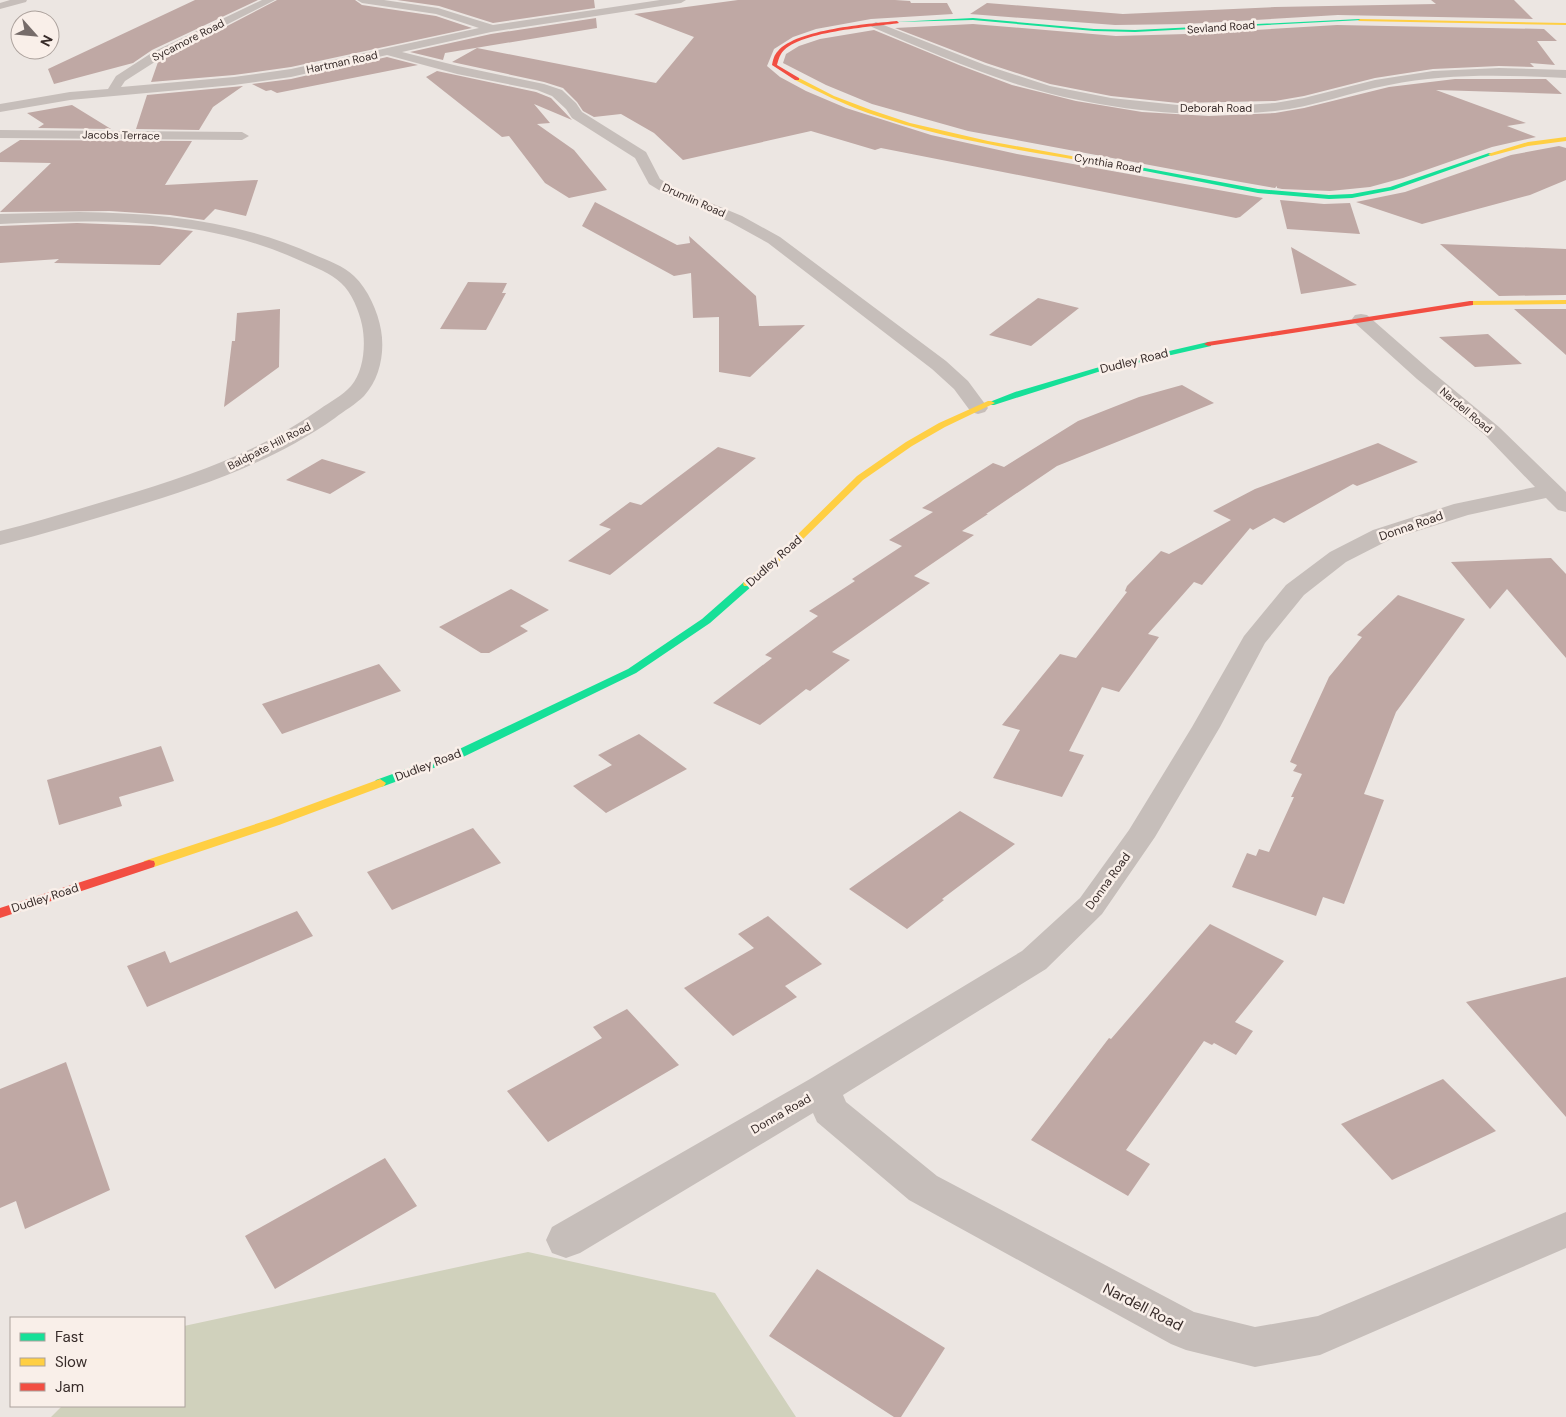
<svg xmlns="http://www.w3.org/2000/svg" width="1566" height="1417" font-family="'DM Sans',sans-serif">
  <style>
    .green { fill: #d0d1bc }
    .building { fill: #bfa8a4 }
    .lines { fill: none; stroke-linecap: round; stroke-linejoin: round }
    .street { fill: #c6beba; fill-rule: evenodd }
    .fast { fill: #16e098; fill-rule: evenodd }
    .slow { fill: #ffcf43; fill-rule: evenodd }
    .jam { fill: #f24e42; fill-rule: evenodd }
    .labels { text-anchor: middle; dominant-baseline: central; stroke-width: 5; stroke-linejoin: round; paint-order: stroke }
    .far-street-label { font-size: 11px; fill: #372b29; stroke: #f9efe9 }
    .street-label { font-size: 12px; fill: #372b29; stroke: #f9efe9 }
    .near-street-label { font-size: 15px; fill: #372b29; stroke: #f9efe9 }
  </style>
  <rect width="100%" height="100%" fill="#ece6e2"/>
  <!-- green -->
  <path class="green" d="M528,1252L715,1293L796,1417H51L62,1406H184V1326Z"/>
  <!-- building -->
  <path class="building" d="M195,0H258L152,50L133,63L54,84L48,69Z
    M277,0H355L362,5L436,16L472,28L291,67L234,75L151,82L158,62Z
    M397,0H594L595,8L493,23L439,6Z
    M738,0H895L910,1L911,3H947L953,14L871,19L816,29L793,37L774,49L767,66L780,77L806,91L846,108L931,135L1017,154L1263,198L1240,217L1236,218L881,148L875,150L811,131L683,160L654,133L621,114L594,117L583,111L577,102L563,88L544,82L452,62L477,48L656,83L694,37L634,14Z
    M1431,0H1514L1533,19L1338,15L1186,24L1115,25L970,14L987,3L1123,14L1275,7L1436,4Z
    M596,18L597,28L445,53L443,60L410,52L491,34Z
    M973,24L1116,36L1187,34L1337,25L1544,29L1557,41H1537L1555,65L1530,63L1534,67L1499,66L1433,69L1375,78L1304,96L1275,101L1178,103L1111,96L1050,84L986,63L895,28Z
    M874,30L959,65L1012,85L1076,101L1142,112L1209,116L1275,113L1304,108L1389,87L1455,79H1546L1562,94L1436,90L1526,123L1507,126L1536,137L1492,147L1403,178L1370,187L1330,191L1282,189L1277,188V186L1275,188L1235,181L968,131L872,104L826,85L783,63L786,54L799,46L820,39Z
    M387,57L418,65L277,93L271,90L266,91L252,84L291,79Z
    M437,71L536,92L551,98L572,120L534,104L550,123L537,124L574,150L607,190L569,198L545,183L509,136L502,137L426,77Z
    M243,86L213,107L199,130L136,129L147,95Z
    M72,105L111,129L38,128L44,124L27,113Z
    M20,140L192,141L165,185L258,180L246,216L215,209L204,220L170,215L110,211L0,212L51,163L0,162V153Z
    M1559,146L1566,148V180L1530,195L1422,224L1356,202L1405,192L1511,155Z
    M1280,200L1324,204L1350,203L1360,234L1287,229Z
    M595,202L677,245L690,243L689,236L756,296L759,326L805,325L750,377L719,372V317L693,318L691,273L674,276L582,226Z
    M77,223L153,226L193,231L160,265L54,263L59,259L0,263V226Z
    M1440,244L1566,249V295L1499,296Z
    M1291,247L1357,285L1301,294Z
    M468,282L507,283L502,293H506L486,330L440,329Z
    M1038,298L1079,308L1031,346L989,335Z
    M280,309L279,367L224,407L232,341H235L237,313Z
    M1514,309H1566V355Z
    M1488,334L1522,364L1475,367L1439,337Z
    M1182,385L1214,403L1057,466L986,514H988L962,531L974,535L914,576L930,583L832,652L850,660L810,691L806,689L760,725L713,703L772,658L765,655L818,616L809,611L855,581L852,579L902,546L889,540L933,512L922,508L993,463L1004,467L1078,421L1139,397Z
    M1378,443L1418,462L1357,486L1353,484L1284,523L1274,518L1253,530L1250,528L1202,585L1194,582L1148,634L1159,637L1119,692L1102,687L1069,751L1084,755L1062,797L993,778L1020,730L1002,725L1060,654L1076,658L1127,592L1125,591L1127,586L1161,551L1169,554L1231,520L1213,511L1255,489Z
    M718,447L756,458L610,575L568,561L611,529L599,525L630,502L641,505Z
    M322,459L366,472L330,494L286,480Z
    M1551,558L1566,574V658L1507,589L1490,609L1451,562Z
    M511,589L549,610L520,626L528,631L489,653H481L439,627Z
    M1398,595L1465,619L1396,712L1364,794L1384,800L1344,904L1323,897L1316,916L1232,887L1247,853L1256,856L1259,849L1269,852L1294,797H1291L1302,774L1293,771L1297,765L1290,762L1329,677L1362,637L1357,635Z
    M379,664L401,691L282,734L262,704Z
    M639,734L687,769L606,813L573,786L612,765L598,755Z
    M161,746L174,781L119,797L122,806L59,825L47,780Z
    M960,811L1015,844L942,899L944,900L907,929L849,889Z
    M473,828L501,863L392,910L367,872Z
    M297,911L313,936L147,1007L127,966L165,951L170,963Z
    M768,916L822,964L785,986L797,997L733,1036L684,988L754,948L738,934Z
    M1210,924L1284,961L1235,1022L1253,1031L1236,1055L1214,1043L1212,1045L1204,1041L1126,1150L1150,1164L1128,1196L1031,1140L1109,1038L1111,1039Z
    M1566,977V1117L1466,1002Z
    M627,1009L679,1065L548,1142L507,1091L602,1038L593,1027Z
    M66,1062L110,1190L25,1229L16,1201L0,1208V1089Z
    M1443,1079L1496,1131L1392,1180L1341,1124Z
    M385,1158L417,1206L275,1289L245,1236Z
    M817,1269L945,1348L901,1417H894L769,1336Z"/>
  <g class="lines">
    <!-- street -->
    <path class="street" d="M10,0H27L26,2L0,9V3Z
      M262,0H275L161,58L125,81L121,87L234,77L291,69L479,28L436,14L362,3L357,0H384L438,8L493,25L660,0H686L681,3L491,32L402,52L458,66L544,84L562,90L576,103L582,112L646,152L660,179L677,189L742,216L780,237L946,361L968,381L988,408L985,412L978,414L971,412L954,389L932,369L768,243L730,222L667,195L649,184L635,158L572,118L566,109L552,96L537,90L457,74L387,55L291,77L234,85L70,100L0,112V104L70,92L108,89L116,76L153,52Z
      M876,22L985,65L1050,86L1111,98L1178,105H1244L1275,103L1304,98L1375,80L1433,71L1499,68L1566,70V78C1507,75 1447,73 1389,85C1350,92 1314,107 1275,111C1188,120 1096,109 1013,83C965,67 918,47 872,27L870,25Z
      M0,130L242,132L249,136L242,140L0,138Z
      M79,212C161,213 240,221 315,255C327,260 344,266 354,276C368,289 378,312 381,330C385,352 380,379 364,396C356,404 344,411 335,418C273,462 202,486 130,508C87,521 44,534 0,545V531C40,521 79,509 119,497C190,476 259,452 320,409C330,402 343,395 351,386C364,371 366,344 362,325C359,311 352,293 341,283C331,273 314,267 301,261C206,217 102,219 0,224V214Z
      M1361,314L1367,315L1431,371L1499,427L1566,492V512L1558,510L1546,498L1468,515L1389,540L1346,562L1304,595L1265,643L1220,727L1155,837L1102,914L1046,969L843,1095L846,1102L937,1176L1194,1312L1255,1327L1318,1316L1566,1212V1248L1320,1355L1255,1367L1186,1350L1171,1344L909,1200L817,1122L813,1113L580,1253L566,1258L552,1253L546,1240L552,1227L810,1079L1022,951L1080,898L1129,830L1192,727L1244,636L1286,585L1330,552L1373,530L1454,504L1535,487L1485,435L1417,379L1355,323L1352,319L1355,315Z"/>
    <!-- fast -->
    <path class="fast" d="M973,18L1094,29L1135,30L1360,19L1362,20L1135,32L1094,31L973,20L895,22Z
      M1489,153L1494,154L1393,190L1352,198L1329,199L1258,193L1104,163L1107,161L1258,189L1329,195L1352,194L1390,187Z
      M1208,342H1211V346L1101,371L994,405H991L987,403L1015,392L1096,368Z
      M748,581L753,584L752,586L710,623L636,673L461,758L384,786L380,787L374,783L376,780L453,752L628,669L702,619L744,582Z"/>
    <!-- slow -->
    <path class="slow" d="M1360,19L1566,23V25L1358,21Z
      M795,78H799L834,96L871,110L910,123L988,141L1110,163L1107,165C1027,151 945,140 868,113C843,104 819,92 795,80Z
      M1566,137V141L1528,146L1491,156L1488,154L1528,142Z
      M1566,300V304L1470,305L1466,303L1470,301Z
      M988,401H991L995,403L945,427L912,446L863,480L795,547L752,586H744L743,584L744,582L789,543L857,476L906,442L939,423Z
      M380,779L386,783L384,786L279,825L154,867H144L143,864L144,861L271,819Z"/>
    <!-- jam -->
    <path class="jam" d="M897,21L899,23C873,27 795,31 781,54C779,57 778,61 777,65L799,78V80H795L772,65C773,60 774,55 778,51C797,29 868,24 897,21Z
      M1470,301H1473V305L1208,346L1204,344L1208,342Z
      M149,860L154,861L155,864L154,867L0,918V908Z"/>
  </g>
  <g class="labels">
    <!-- far-street labels -->
    <g class="far-street-label">
      <text transform="translate(1221 27) rotate(-4)">Sevland Road</text>
      <text transform="translate(188 40) rotate(-27)">Sycamore Road</text>
      <text transform="translate(342 62) rotate(-12)">Hartman Road</text>
      <text x="1216" y="108">Deborah Road</text>
      <text transform="translate(121 135) rotate(1)">Jacobs Terrace</text>
      <text transform="translate(1108 163) rotate(10)">Cynthia Road</text>
      <text transform="translate(694 200) rotate(24)">Drumlin Road</text>
      <text transform="translate(1466 410) rotate(40)">Nardell Road</text>
      <text transform="translate(269 446) rotate(-27)">Baldpate Hill Road</text>
    </g>
    <!-- street labels -->
    <g class="street-label">
      <text transform="translate(1134 361) rotate(-14)">Dudley Road</text>
      <text transform="translate(1411 526) rotate(-19)">Donna Road</text>
      <text transform="translate(774 561) rotate(-42)">Dudley Road</text>
      <text transform="translate(428 765) rotate(-21)">Dudley Road</text>
      <text transform="translate(1108 881) rotate(-54)">Donna Road</text>
      <text transform="translate(45 898) rotate(-18)">Dudley Road</text>
      <text transform="translate(781 1114) rotate(-30)">Donna Road</text>
    </g>
    <!-- near-street labels -->
    <g class="near-street-label">
      <text transform="translate(1143 1307) rotate(27)">Nardell Road</text>
    </g>
  </g>
  <!-- legend -->
  <rect x="10" y="1317" width="175" height="90" fill="#f9efe9" stroke="#aba19c"/>
  <rect x="20" y="1333" width="25" height="8" fill="#16e098" stroke="#aba19c"/>
  <text x="55" y="1342" font-size="15" fill="#372b29">Fast</text>
  <rect x="20" y="1358" width="25" height="8" fill="#ffcf43" stroke="#aba19c"/>
  <text x="55" y="1367" font-size="15" fill="#372b29">Slow</text>
  <rect x="20" y="1383" width="25" height="8" fill="#f24e42" stroke="#aba19c"/>
  <text x="55" y="1392" font-size="15" fill="#372b29">Jam</text>
  <!-- north arrow -->
  <g transform="translate(35 35) rotate(117)"><circle r="24" fill="#f9efe9" stroke="#aba19c"/>
  <path d="M0-4L9 19L0 12L-9 19Z" fill="#766c6a"/>
  <text y="-8" font-size="14" font-weight="bold" text-anchor="middle" fill="#372b29">N</text>
  </g>
</svg>
